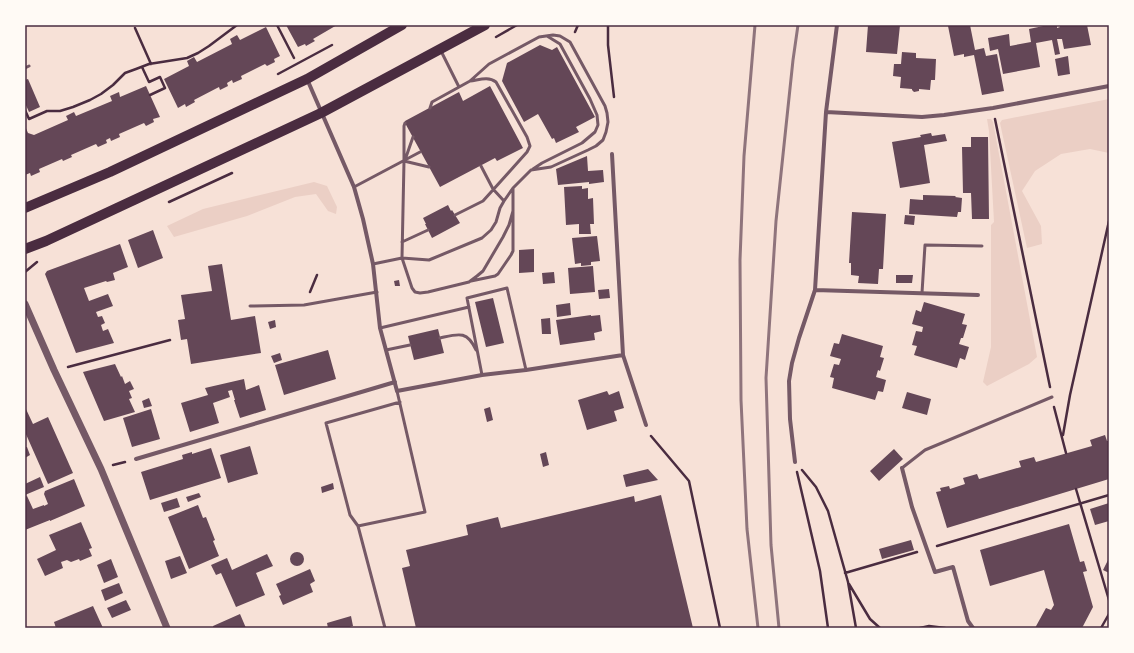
<svg xmlns="http://www.w3.org/2000/svg" width="1134" height="653" font-family="'Nunito Sans',sans-serif">
  <style>
    .green { fill: #ebcfc5 }
    .building { fill: #644757 }
    .lines { fill: none; stroke-linecap: round; stroke-linejoin: round }
    .path { stroke: #4a2c40; stroke-width: 2.5 }
    .service { stroke: #755966; stroke-width: 3 }
    .minor { stroke: #755966; stroke-width: 4 }
    .tertiary { stroke: #755966; stroke-width: 7 }
    .primary { stroke: #4a2c40; stroke-width: 10 }
    .rail { stroke: #8f747c; stroke-width: 3 }
    .neatline { fill: none; stroke: #4a2c40; stroke-width: 1.5 }
  </style>
  <rect width="100%" height="100%" fill="#f7e1d7"/>
  <!-- green -->
  <path class="green" d="M1109,99V153L1090,149L1061,154L1035,171L1022,191L1041,226L1042,244L1027,248L1000,123L1002,120Z
    M987,119H991L993,122L1037,357L1029,364L987,386L983,382L991,347V225L994,222L989,131Z
    M314,182L327,186L337,207L336,214L328,211L316,194L295,197L247,216L174,237L167,226L203,209Z"/>
  <!-- building -->
  <path class="building" d="M286,25H337L313,39L315,41L306,46L305,44L298,47Z
    M868,25H900L897,54L866,52Z
    M954,25H970L975,50L984,48L986,56L997,54L1004,91L982,95L974,55L964,57V54L954,56L948,26Z
    M1048,25H1057V28L1060,27L1059,25H1087L1091,45L1064,49L1062,39H1057L1060,54L1055,55L1052,40L1036,43L1040,67L1003,74L998,49L990,51L988,38L1009,34L1010,46L1031,42L1029,29Z
    M266,27L280,56L274,59L275,62L267,66L265,64L241,76L242,79L233,83L232,80L227,83L228,86L220,90L219,87L194,100L195,102L186,107L185,104L178,108L164,79L189,66L187,61L194,57L197,62L232,44L230,39L237,35L240,40Z
    M540,45L552,50L557,47L595,117L576,127L579,132L556,143L554,138L552,139L538,114L524,122L502,81L507,63Z
    M902,52L916,53V58L936,59L935,80H931L930,90L919,89V91L914,92L912,90V89L900,88L901,77L893,76L894,64H901Z
    M1068,56L1070,74L1058,76L1055,59Z
    M28,79L40,107L29,112L25,103V80Z
    M146,86L160,117L153,119L154,122L146,126L144,123L119,134L120,137L111,141L110,138L106,140L107,143L98,147L96,144L71,155L72,157L63,161L62,159L39,169L40,172L31,176L30,173L25,175V126L28,133L34,135L68,120L66,116L74,112L76,116L112,101L110,96L119,92L120,97Z
    M490,86L523,148L497,161L495,158L440,187L405,123V121L459,92L463,101Z
    M931,133L932,136L945,134L947,141L924,145L930,183L900,188L892,142L921,137L920,135Z
    M971,137H988L989,219H972L971,193H963L962,147H971Z
    M587,156L588,171L603,170L604,182L589,184V182L558,185L556,169Z
    M582,186V189L588,188V199L593,198L594,224H590L591,234H579V224L566,225L564,187Z
    M923,195L956,196L955,197L962,198L961,212H958L957,217L909,214L910,199L923,200Z
    M448,205L451,211L452,210L460,223L432,238L425,224H426L423,218Z
    M852,212L886,214L883,269H879L878,284L858,283L859,276L851,275V263H849Z
    M905,215L915,216L914,225L904,224Z
    M153,230L163,258L138,268L128,240Z
    M597,236L600,261L591,262V265L581,266V263L575,264L572,238Z
    M120,244L128,267L113,273L115,280L107,282L106,281L84,288L89,301L108,294L113,306L96,312L98,317L102,316L105,323L101,325L103,331L108,329L114,343L76,353L45,274L47,271Z
    M534,249V272L519,273V250Z
    M222,264L231,320L255,316L261,353L191,364L187,339L181,340L178,320L185,319L181,295L212,291L208,266Z
    M593,266L595,292L570,294L568,268Z
    M554,272L555,283L543,284L542,273Z
    M896,275H913L912,283H896Z
    M399,280L400,286H395L394,281Z
    M609,289L610,298L599,299L598,290Z
    M493,298L504,343L486,347L475,302Z
    M924,302L965,314L962,324L967,325L963,338H961L959,344L969,347L965,360L960,358L957,368L914,355L917,346L912,345L916,331L922,332L923,327L912,324L916,310L921,312Z
    M570,303L571,315L557,317L556,305Z
    M591,315V316L600,315L602,331L594,333L595,340L560,345L556,320Z
    M550,318L551,334H542L541,319Z
    M275,320L276,327L270,329L268,322Z
    M438,329L444,353L414,360L408,336Z
    M842,334L883,346L880,357L884,358L880,371L878,370L876,377L886,380L883,392L878,391L875,400L832,388L834,378L830,377L834,364L839,365L841,359L830,356L834,343L839,344Z
    M328,350L336,379L284,395L275,365Z
    M280,353L282,360L274,363L271,356Z
    M115,364L121,377L122,376L125,384L130,381L134,389L129,391L132,398L129,399L135,412L104,421L83,372Z
    M244,379L246,390L259,385L266,410L240,418L234,400H235L232,390L228,391L230,397L213,403L219,423L190,432L181,403L208,395L205,388Z
    M607,391L609,395L619,391L624,408L614,411L617,421L587,430L578,400Z
    M907,392L931,399L927,415L902,408Z
    M149,398L152,406L144,408L142,401Z
    M25,407L33,424L48,417L73,473L48,484L25,432Z
    M490,407L493,420L487,422L484,409Z
    M151,409L160,439L132,447L123,418Z
    M1105,435L1107,441H1109V479L947,528L936,492L941,491L940,488L949,486L950,489L965,484L963,478L977,474L979,479L1021,467L1019,461L1034,457L1036,462L1092,446L1090,440Z
    M250,446L258,474L228,483L220,455Z
    M25,447H27L30,455L25,458Z
    M211,448L221,478L150,500L141,472L183,459L182,455L192,452V454Z
    M894,449L903,459L879,481L870,471Z
    M546,452L549,465L543,467L540,454Z
    M648,469L658,480L626,487L623,475Z
    M40,477L44,487L25,495V484Z
    M74,479L85,506L50,521V520L25,530V497L27,496L33,509L44,505V506L48,504L44,494L45,491Z
    M333,483L334,489L322,493L321,487Z
    M199,493L201,497L188,502L186,497Z
    M661,495L693,628H416L402,568L410,566L406,550L468,535L466,525L498,517L501,528L634,496L635,502Z
    M177,498L180,507L164,512L161,503Z
    M1109,503V521L1095,525L1090,509Z
    M198,505L203,518L206,517L215,540L213,541L219,556L189,569L168,517Z
    M81,522L92,548L89,549L92,556L80,561L79,559L71,562L67,560L61,562L63,568L45,576L37,559L56,550L49,535Z
    M1069,524L1080,562L1084,561L1087,571L1083,572L1093,607L1082,628H1035L1046,608L1051,610L1054,605L1044,570L990,586L980,550Z
    M911,540L914,550L882,559L879,549Z
    M290 559a7 7 0 1 1 14 0a7 7 0 1 1-14 0Z
    M267,554L273,566L256,573L265,595L236,607L221,573L216,575L211,565L227,558L232,570Z
    M180,556L187,573L171,579L165,561Z
    M1109,558V573L1103,570Z
    M111,559L118,577L104,583L97,565Z
    M310,569L315,581L310,584L313,592L283,605L279,596L281,595L276,584Z
    M119,583L123,593L105,601L101,590Z
    M126,600L131,610L112,618L107,608Z
    M93,606L103,628H56L54,622Z
    M240,614L246,628H213V626Z
    M351,616L353,626L346,628H328L327,623Z"/>
  <g class="lines">
    <!-- path -->
    <path class="path" d="M277,25L294,58
      M608,25V45L614,97
      M135,28L151,64
      M575,32L578,25
      M496,37L517,25
      M142,67L149,82L160,77L165,88L150,95
      M278,74L332,45
      M25,110L29,119L47,111H60L73,107L90,100L101,94L113,85L125,73L136,69L149,64L187,58L198,53L209,46L237,25
      M995,119L1050,387
      M169,202L232,173
      M25,272L37,262
      M310,292L317,275
      M68,367L170,340
      M1054,407L1066,453
      M1063,435L1070,395L1109,221
      M651,436L689,481L720,628
      M113,465L125,462
      M802,470L816,487L828,511L848,582L856,628
      M797,472L820,571L828,628
      M1076,489L1109,600
      M937,546L1109,495
      M845,573L917,552
      M849,584L870,619L880,628
      M920,628L929,626L945,628
      M1101,628L1109,614"/>
    <!-- service -->
    <path class="service" d="M441,51L459,87
      M25,68L29,66
      M405,123L404,126V161L402,258L412,288L415,292L420,293L428,292L469,282L477,276L483,271L503,237L509,225L513,211
      M405,160L413,137
      M404,161L429,167
      M481,166L493,189L504,201
      M533,169L542,163L582,143L595,132L598,125L597,115L590,99L560,44L547,36
      M354,187L420,152
      M455,215L483,201L527,152L530,146L527,137L496,82C488,76 479,80 470,81
      M402,242L428,230
      M373,264L402,258L429,260L482,238L491,230L496,222L500,208L504,201L513,188L531,170L551,167L588,150L596,146L603,140L606,132L608,122L607,113L605,106L570,42L560,36L553,35L539,37L489,64L470,81L432,102L430,108
      M471,281L495,276L498,274L511,255L513,251V188
      M922,293L925,245L982,246
      M250,306L304,305L377,292
      M380,328L469,307
      M440,338C458,334 467,330 476,350
      M386,350L410,345
      M482,375L467,298L507,288L526,370
      M902,468L925,450L1052,397
      M358,526L350,515L326,423L400,402
      M385,628L358,526L425,512L397,391"/>
    <!-- minor -->
    <path class="minor" d="M307,79L354,187L363,219L373,264L380,328L397,391L482,375L526,370L623,355
      M826,112L922,117L944,115L993,108L1109,86
      M612,154L623,355L646,425
      M815,290L978,295
      M136,459L395,382
      M795,462L790,419L789,381L792,363L799,338L815,290L826,112L837,25
      M902,468L912,507L935,572L953,567L968,621L973,628"/>
    <!-- tertiary -->
    <path class="tertiary" d="M25,304L54,370L101,469L167,628"/>
    <!-- primary -->
    <path class="primary" d="M25,208L110,172L307,79L402,25
      M25,249L46,241L321,113L485,25"/>
    <!-- rail -->
    <path class="rail" d="M755,25L744,156L740,260L741,400L747,529L758,628
      M779,628L771,545L766,378L776,221L793,60L798,25"/>
  </g>
  <!-- border -->
  <rect width="1134" height="653" fill="none" stroke="#fffaf5" stroke-width="52"/>
  <rect x="26" y="26" width="1082" height="601" class="neatline"/>
</svg>
